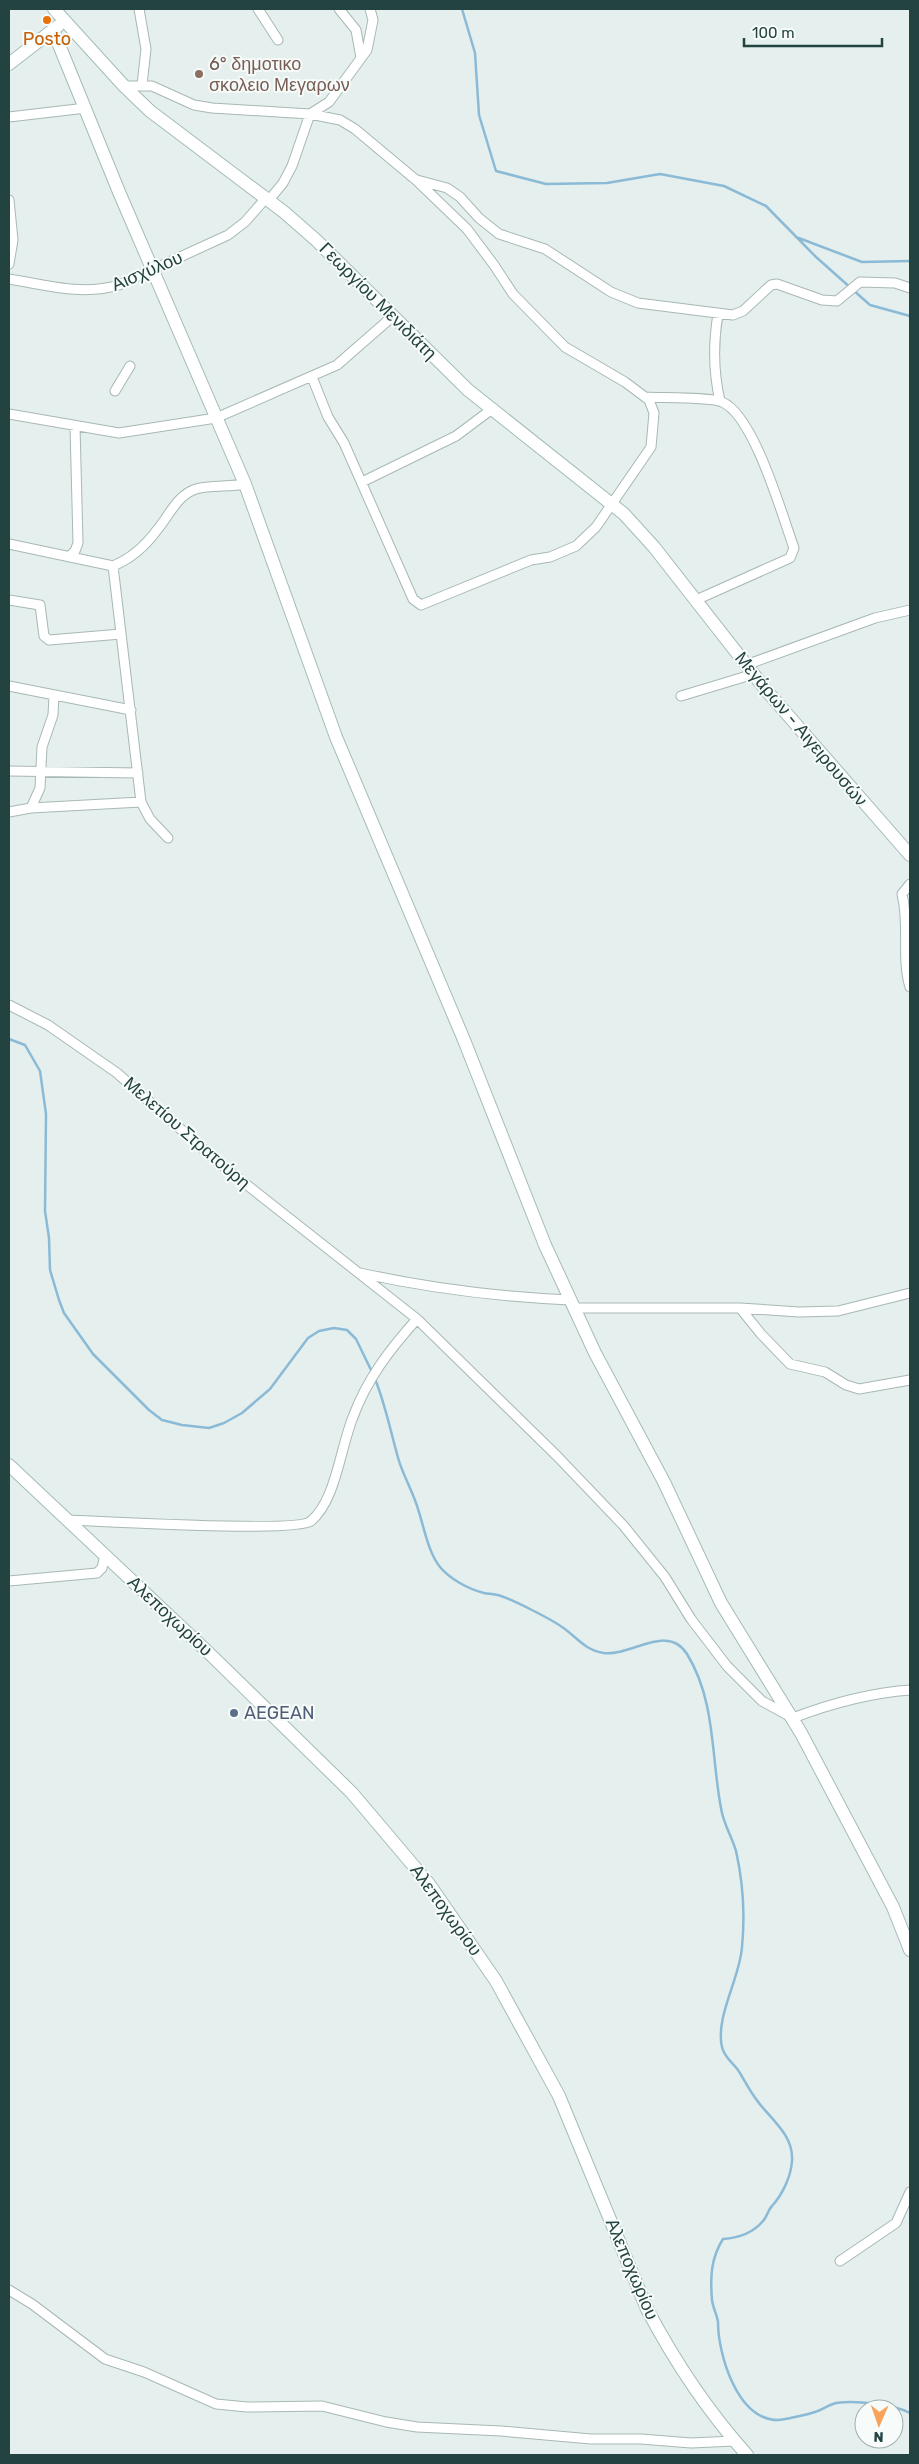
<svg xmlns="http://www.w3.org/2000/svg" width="919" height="2464" font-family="Rubik,sans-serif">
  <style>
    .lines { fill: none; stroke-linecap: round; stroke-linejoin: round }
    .stream { stroke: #8bbad6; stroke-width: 2.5 }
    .street-casing { stroke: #a7b8b6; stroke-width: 11 }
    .secondary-casing { stroke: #a3bcb9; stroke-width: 14 }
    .street { stroke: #fff; stroke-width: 9 }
    .secondary { stroke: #fff; stroke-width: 12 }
    .food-dot { fill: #e8710a; stroke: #f7fbfa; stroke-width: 2 }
    .education-dot { fill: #8d6e63; stroke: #f7fbfa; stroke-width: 2 }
    .service-dot { fill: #5c6f8a; stroke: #f7fbfa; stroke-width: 2 }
    .labels { text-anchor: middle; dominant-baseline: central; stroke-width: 4; stroke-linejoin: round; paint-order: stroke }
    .food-label { font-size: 18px; fill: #c56008; stroke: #f7fbfa }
    .education-label { font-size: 18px; fill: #785e54; stroke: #f7fbfa; text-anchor: start }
    .street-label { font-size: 18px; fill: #234341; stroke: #f7fbfa }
    .service-label { font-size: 18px; fill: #4e5e75; stroke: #f7fbfa; text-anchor: start }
  </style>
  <rect width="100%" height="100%" fill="#e5efed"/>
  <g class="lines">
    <!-- stream -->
    <path class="stream" d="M462,9L475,53L479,115L496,171L546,184L607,183L660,174L724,186L766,206L816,257L870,305L910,316
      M796,237L862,262L910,261
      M9,1039L25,1045L40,1071L46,1114L45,1211L49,1238L50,1270L59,1300L64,1313L93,1354L149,1410L162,1420L182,1425L209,1428L224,1423L242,1413L270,1389L308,1338L319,1331L334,1328L347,1330L356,1339L372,1372
      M375,1379C386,1406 391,1434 399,1461C404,1477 413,1492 418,1509C424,1527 428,1552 440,1567C450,1579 468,1589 484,1593C489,1594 495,1594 501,1596C513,1600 551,1619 562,1627C577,1637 584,1650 604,1653C632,1656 668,1623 687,1654C716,1701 711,1757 721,1808C723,1823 732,1837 736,1851C743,1882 745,1916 742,1947C740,1978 715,2017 722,2047C724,2057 732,2062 738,2070C744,2079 749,2090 756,2099C769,2118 794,2134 792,2161C791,2177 782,2195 772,2206C768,2210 767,2217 763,2221C753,2233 738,2238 723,2239C711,2258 710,2277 712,2300C713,2308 717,2315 718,2322C718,2354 737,2420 778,2420C782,2420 810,2414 815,2412C822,2410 828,2405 836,2403C855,2400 893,2404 910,2413"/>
    <!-- street casing -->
    <g class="street-casing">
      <path id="street" d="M139,9L146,49L142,85
        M258,9L278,40
        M339,9L356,30L361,58
        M124,86H152L194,105L212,108L310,114L340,120L355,129L416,180L467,229L494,265L513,294L565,347L625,382L649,400L654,413L651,447L596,527L576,546L550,557L531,560L421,605L413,599L344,443L328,417L312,377
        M9,117L86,108
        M417,180L447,188L460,197L479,218L499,234L545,249L611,292L638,303L733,315L743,311L771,285L777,284L822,300L837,301L860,282L895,283L910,288
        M9,200L13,240L9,264
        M269,200L283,183L292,166L310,114L329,102L367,50L373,20L370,9
        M9,279C46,285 82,296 119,285L228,235L245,222L266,198
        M718,314C713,344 713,371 720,401
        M115,391L130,366
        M646,397C661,398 712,397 722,402C754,415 782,515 794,548L790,558L696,600
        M9,414L119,433L216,418L337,365L392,317
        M362,482L456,436L492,409
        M9,544L113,566C130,559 146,545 157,530C169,516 177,495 196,489C210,485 230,487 245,484
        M69,557L75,551L78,543L75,426
        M113,566L141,802L150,819L168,838
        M9,600L40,605L44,636L49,640L121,634
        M746,665L875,618L910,610
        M9,686L131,710
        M681,696L754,674
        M9,771L138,773
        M31,808L141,802
        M9,812L31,808L40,788L42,747L53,715L54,695
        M910,884L902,894C910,926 901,958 910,987
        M9,1005L48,1025L117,1073L218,1162L417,1319L557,1456L623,1525L665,1577L691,1619L727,1666L762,1701L793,1718C832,1703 869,1693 910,1690
        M360,1273C429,1288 499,1297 570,1300
        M574,1308H740L761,1334L790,1364L825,1372L846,1385L859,1389L910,1380
        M740,1308L799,1312L838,1311L910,1293
        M69,1520C100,1521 298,1533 311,1521C336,1500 340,1449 353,1417C367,1379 390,1349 417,1319
        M9,1581L97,1573L102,1568L105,1555
        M840,2261L896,2223L910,2192
        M9,2290L32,2304L105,2359L144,2372L216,2404L247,2407L322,2406L386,2422L417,2427L501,2431L591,2439H641L691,2443L735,2441"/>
    </g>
    <!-- secondary casing -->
    <g class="secondary-casing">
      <path id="secondary" d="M54,9L124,86L150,111L284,212L316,240L468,390L624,514L654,547L766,690L910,855
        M53,30L119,192L245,484L336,737L464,1040L545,1245L595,1353L664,1482L721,1603L801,1733L893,1907L910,1950
        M9,64L58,26
        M9,1465L212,1656L352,1793L429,1884L496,1981L559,2096L647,2309C676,2364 706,2409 747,2455"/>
    </g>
    <!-- street -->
    <use href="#street" class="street"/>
    <!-- secondary -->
    <use href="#secondary" class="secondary"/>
  </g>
  <!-- markers -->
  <circle class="food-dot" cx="47" cy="20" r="5"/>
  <circle class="education-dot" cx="199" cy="74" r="5"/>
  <circle class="service-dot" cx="234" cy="1713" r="5"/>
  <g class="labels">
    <!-- food labels -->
    <g class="food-label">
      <text x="47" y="39">Posto</text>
    </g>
    <!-- education labels -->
    <g class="education-label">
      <text x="209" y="64">6° δημοτικο<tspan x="209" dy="21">σκολειο Μεγαρων</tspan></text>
    </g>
    <!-- street labels -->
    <g class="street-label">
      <text transform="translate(147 271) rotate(-23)">Αισχύλου</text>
      <text transform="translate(378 301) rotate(45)">Γεωργίου Μενιδιάτη</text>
      <text transform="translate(801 729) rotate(50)">Μεγάρων - Αιγειρουσών</text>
      <text transform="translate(187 1133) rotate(41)">Μελετίου Στρατούρη</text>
      <text transform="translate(170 1616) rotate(43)">Αλεποχωρίου</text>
      <text transform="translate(446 1910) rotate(54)">Αλεποχωρίου</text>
      <text transform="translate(632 2269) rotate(67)">Αλεποχωρίου</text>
    </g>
    <!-- service labels -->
    <g class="service-label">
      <text x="244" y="1713">AEGEAN</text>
    </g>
  </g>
  <!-- border -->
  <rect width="919" height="2464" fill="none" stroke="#234341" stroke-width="20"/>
  <!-- north arrow -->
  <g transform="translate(879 2424) rotate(182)"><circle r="24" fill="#f7fbfa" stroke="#a2b1b0"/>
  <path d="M0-4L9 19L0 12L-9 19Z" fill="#f9a35a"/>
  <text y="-8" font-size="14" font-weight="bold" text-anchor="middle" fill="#234341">N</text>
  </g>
  <!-- scale -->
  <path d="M744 38v8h138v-8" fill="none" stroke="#234341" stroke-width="2.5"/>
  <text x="752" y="38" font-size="15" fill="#234341" stroke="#f7fbfa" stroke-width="4" paint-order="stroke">100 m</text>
</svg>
